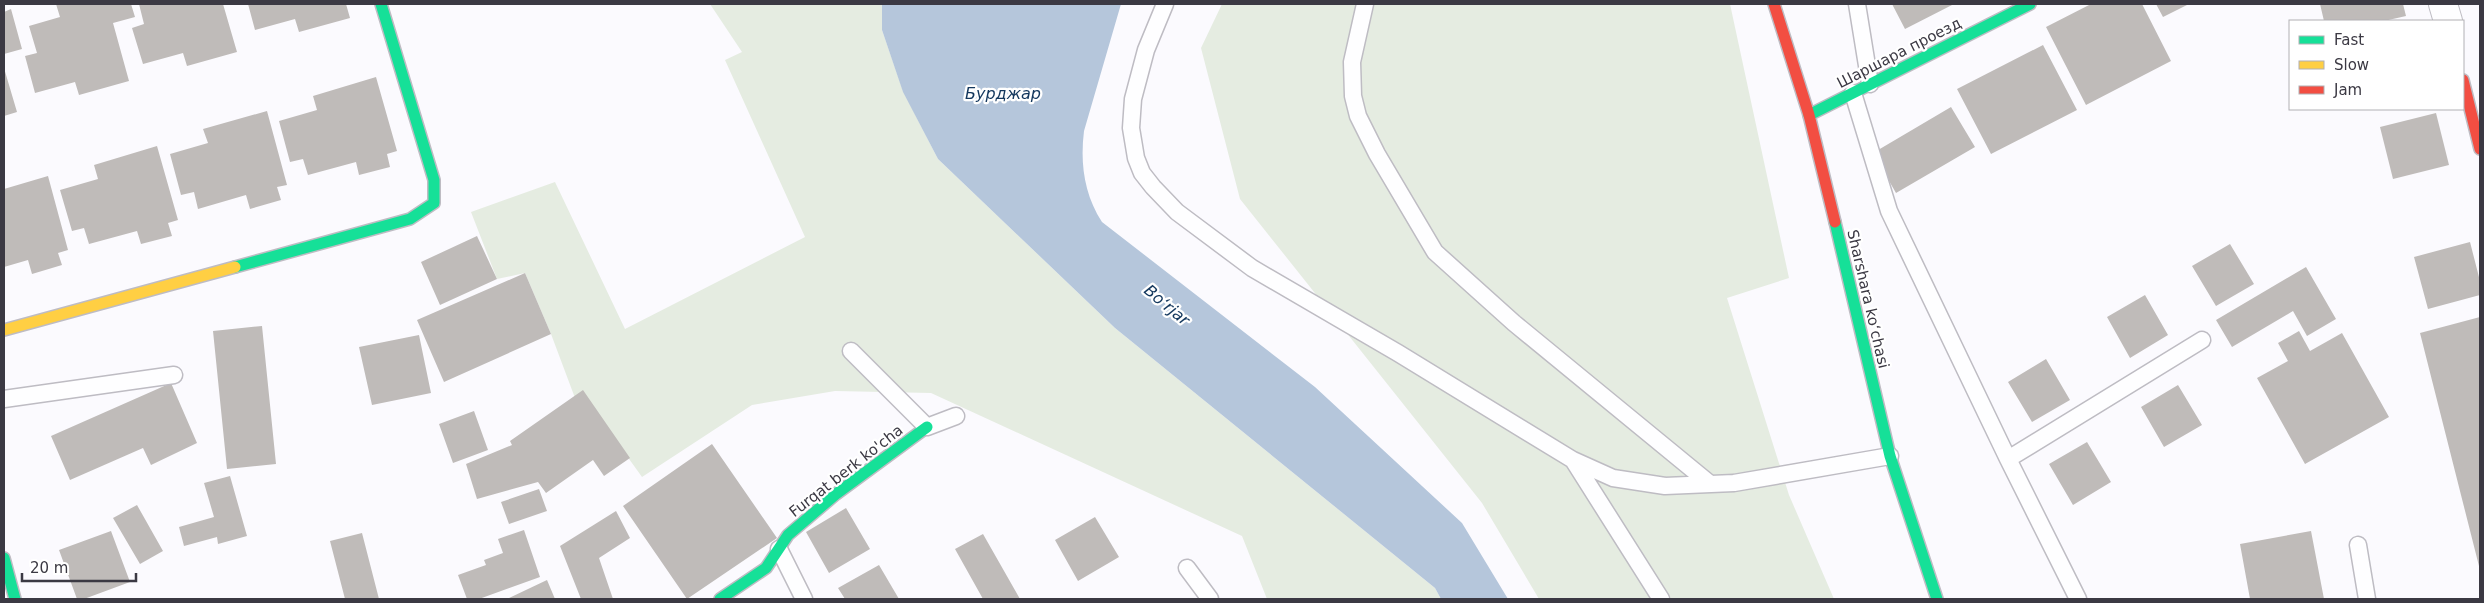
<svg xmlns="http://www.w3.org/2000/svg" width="2484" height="603" font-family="'DejaVu Sans',sans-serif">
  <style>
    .green { fill: #e5ece1 }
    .water { fill: #b5c6db }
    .building { fill: #bfbbb9 }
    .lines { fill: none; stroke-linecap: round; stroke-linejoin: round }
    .lane-casing { stroke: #bebcc3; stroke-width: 19 }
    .street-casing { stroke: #bebcc3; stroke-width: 30 }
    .fast-casing { stroke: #bebcc3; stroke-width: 14 }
    .slow-casing { stroke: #bebcc3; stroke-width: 14 }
    .jam-casing { stroke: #bebcc3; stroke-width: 14 }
    .lane { stroke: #fefeff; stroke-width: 16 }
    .street { stroke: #fefeff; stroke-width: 28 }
    .fast { stroke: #16e098; stroke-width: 11 }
    .slow { stroke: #ffcf43; stroke-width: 11 }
    .jam { stroke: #f24e42; stroke-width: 11 }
    .labels { text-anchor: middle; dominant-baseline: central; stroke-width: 4.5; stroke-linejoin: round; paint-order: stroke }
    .street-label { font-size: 15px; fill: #3b3943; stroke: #fff }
    .water-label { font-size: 16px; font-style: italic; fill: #13375d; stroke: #fff }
  </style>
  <rect width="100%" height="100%" fill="#fbfafe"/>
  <!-- green -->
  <path class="green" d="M710,4H882V30L903,91L938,159L1115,328L1435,588L1441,599H1267L1242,536L931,393L835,391L752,405L642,477L604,424L584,422L551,334L525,273L497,279L471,212L555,182L625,329L805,237L725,60L742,52Z
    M1222,4H1730L1789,278L1727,298L1789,495L1834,599H1539L1482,503L1240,199L1201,48Z"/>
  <!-- water -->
  <path class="water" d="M882,4H1121L1084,131C1080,163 1084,194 1102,222L1315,387L1462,523L1508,599H1441L1435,588L1115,328L938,159L903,92L882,30Z"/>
  <!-- building -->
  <path class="building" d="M56,4H131L135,17L113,23L129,81L79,95L75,82L35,93L25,56L37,53L29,26L60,17Z
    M139,4H223L237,52L187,66L183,53L143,64L132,28L144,24Z
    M248,4H346L350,18L299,32L295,19L255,30Z
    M1892,4H1954L1905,29Z
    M2091,4H2142L2171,61L2086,105L2046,27Z
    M2156,4H2189L2163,17Z
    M2320,4H2403L2406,16L2384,21H2324Z
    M11,9L22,49L4,54V12Z
    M2043,45L2077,110L1991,154L1957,89Z
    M4,68L17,112L4,116Z
    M376,77L397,151L387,154L390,167L359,175L356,162L308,175L303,159L290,162L279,121L317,110L313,96Z
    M1951,107L1975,147L1896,193L1873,153Z
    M267,111L287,185L277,187L281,200L250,209L246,195L198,209L194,192L181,195L170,154L208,143L203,129Z
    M2436,113L2449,165L2393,179L2380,127Z
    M157,146L178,220L168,223L172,236L141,244L137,231L89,244L84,228L72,231L60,190L98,179L94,165Z
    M48,176L68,250L58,253L62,265L32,274L28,260L4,267V189Z
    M477,236L497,279L440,305L421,262Z
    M2470,242L2480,281V295L2428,309L2414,257Z
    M2230,244L2254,284L2216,306L2192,266Z
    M2306,267L2336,319L2307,336L2293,311L2232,347L2216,320Z
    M525,273L551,334L444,382L417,320Z
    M2145,295L2168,335L2130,358L2107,317Z
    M2480,317V570L2420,333Z
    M262,326L276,464L227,469L213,331Z
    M2299,331L2310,351L2342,333L2389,417L2305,464L2257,378L2288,361L2278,343Z
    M419,335L431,393L372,405L359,347Z
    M2046,359L2070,400L2032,422L2008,382Z
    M171,383L197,443L151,465L143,448L70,480L51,436Z
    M2178,385L2202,425L2164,447L2141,407Z
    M583,390L630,458L604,476L593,460L546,493L538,482L477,499L466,464L512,445L510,441Z
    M474,411L488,450L453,463L439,424Z
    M2087,442L2111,482L2073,505L2049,464Z
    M712,444L777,538L687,599L623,506Z
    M230,476L247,536L218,544L217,537L184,546L179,527L214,517L204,483Z
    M539,489L547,511L509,524L501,502Z
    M137,505L163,551L140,564L113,518Z
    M846,508L870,549L829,573L806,532Z
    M616,511L630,538L599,558L613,599H581L560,546Z
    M1095,517L1119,557L1078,581L1055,540Z
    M524,530L540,577L479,599H467L458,575L486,565L484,560L503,553L498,539Z
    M111,531L130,582L84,599H77L59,550Z
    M2311,531L2324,599H2250L2240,544Z
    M362,533L379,599H345L330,541Z
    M983,534L1020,599H983L955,549Z
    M879,565L899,599H845L838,588Z
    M547,580L555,599H507Z"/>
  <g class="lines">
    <!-- lane casing -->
    <g class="lane-casing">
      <path id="lane" d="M1165,4L1146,50L1133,99L1131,128L1136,158L1142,173L1153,187L1177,212L1252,268L1398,353L1573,460L1613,478L1665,486L1734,483L1890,456
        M1365,4L1352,62L1353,96L1358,116L1377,154L1435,252L1514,323L1709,483
        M1857,4L1870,84
        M1853,93L1889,211L2008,459L2078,599
        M851,351L927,427L956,416
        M4,399L174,375
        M2008,459L2202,340
        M1573,460L1661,599
        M2358,545L2367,599
        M779,549L804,599
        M1187,568L1210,599"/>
    </g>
    <!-- street casing -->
    <g class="street-casing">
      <path id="street" d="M2443,4L2448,21"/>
    </g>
    <!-- fast casing -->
    <g class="fast-casing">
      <path id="fast" d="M1809,115L2030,4
        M1835,222L1890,456L1937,599
        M235,267L410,219L434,203V180L381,4
        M4,558L15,599
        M720,599L766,568L788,535L836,494L927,427"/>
    </g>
    <!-- slow casing -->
    <g class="slow-casing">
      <path id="slow" d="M4,330L235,267"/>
    </g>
    <!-- jam casing -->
    <g class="jam-casing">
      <path id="jam" d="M1774,4L1809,115L1835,222
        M2463,80L2480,149"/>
    </g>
    <!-- lane -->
    <use href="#lane" class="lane"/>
    <!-- street -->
    <use href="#street" class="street"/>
    <!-- fast -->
    <use href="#fast" class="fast"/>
    <!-- slow -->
    <use href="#slow" class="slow"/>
    <!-- jam -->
    <use href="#jam" class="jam"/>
  </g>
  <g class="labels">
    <!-- street labels -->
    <g class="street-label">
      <text transform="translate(1899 53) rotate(-27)">Шаршара проезд</text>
      <text transform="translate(1868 299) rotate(77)">Sharshara koʻchasi</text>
      <text transform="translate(846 471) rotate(-38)">Furqat berk ko'cha</text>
    </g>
    <!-- water labels -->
    <g class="water-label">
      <text x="1003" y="93">Бурджар</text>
      <text transform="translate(1167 305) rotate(40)">Bo‘rjar</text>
    </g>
  </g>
  <!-- border -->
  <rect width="2484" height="603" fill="none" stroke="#3b3943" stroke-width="10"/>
  <!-- legend -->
  <rect x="2289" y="20" width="175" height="90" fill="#ffffff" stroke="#b1b0b4"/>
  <rect x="2299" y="36" width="25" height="8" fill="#16e098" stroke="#b1b0b4"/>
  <text x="2334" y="45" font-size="15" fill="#3b3943">Fast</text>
  <rect x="2299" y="61" width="25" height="8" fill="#ffcf43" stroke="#b1b0b4"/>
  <text x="2334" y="70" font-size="15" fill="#3b3943">Slow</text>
  <rect x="2299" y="86" width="25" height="8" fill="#f24e42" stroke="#b1b0b4"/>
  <text x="2334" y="95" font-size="15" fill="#3b3943">Jam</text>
  <!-- scale -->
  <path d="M22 573v8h114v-8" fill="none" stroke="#3b3943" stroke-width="2.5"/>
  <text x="30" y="573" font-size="15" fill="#3b3943" stroke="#ffffff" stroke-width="4" paint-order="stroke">20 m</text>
</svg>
